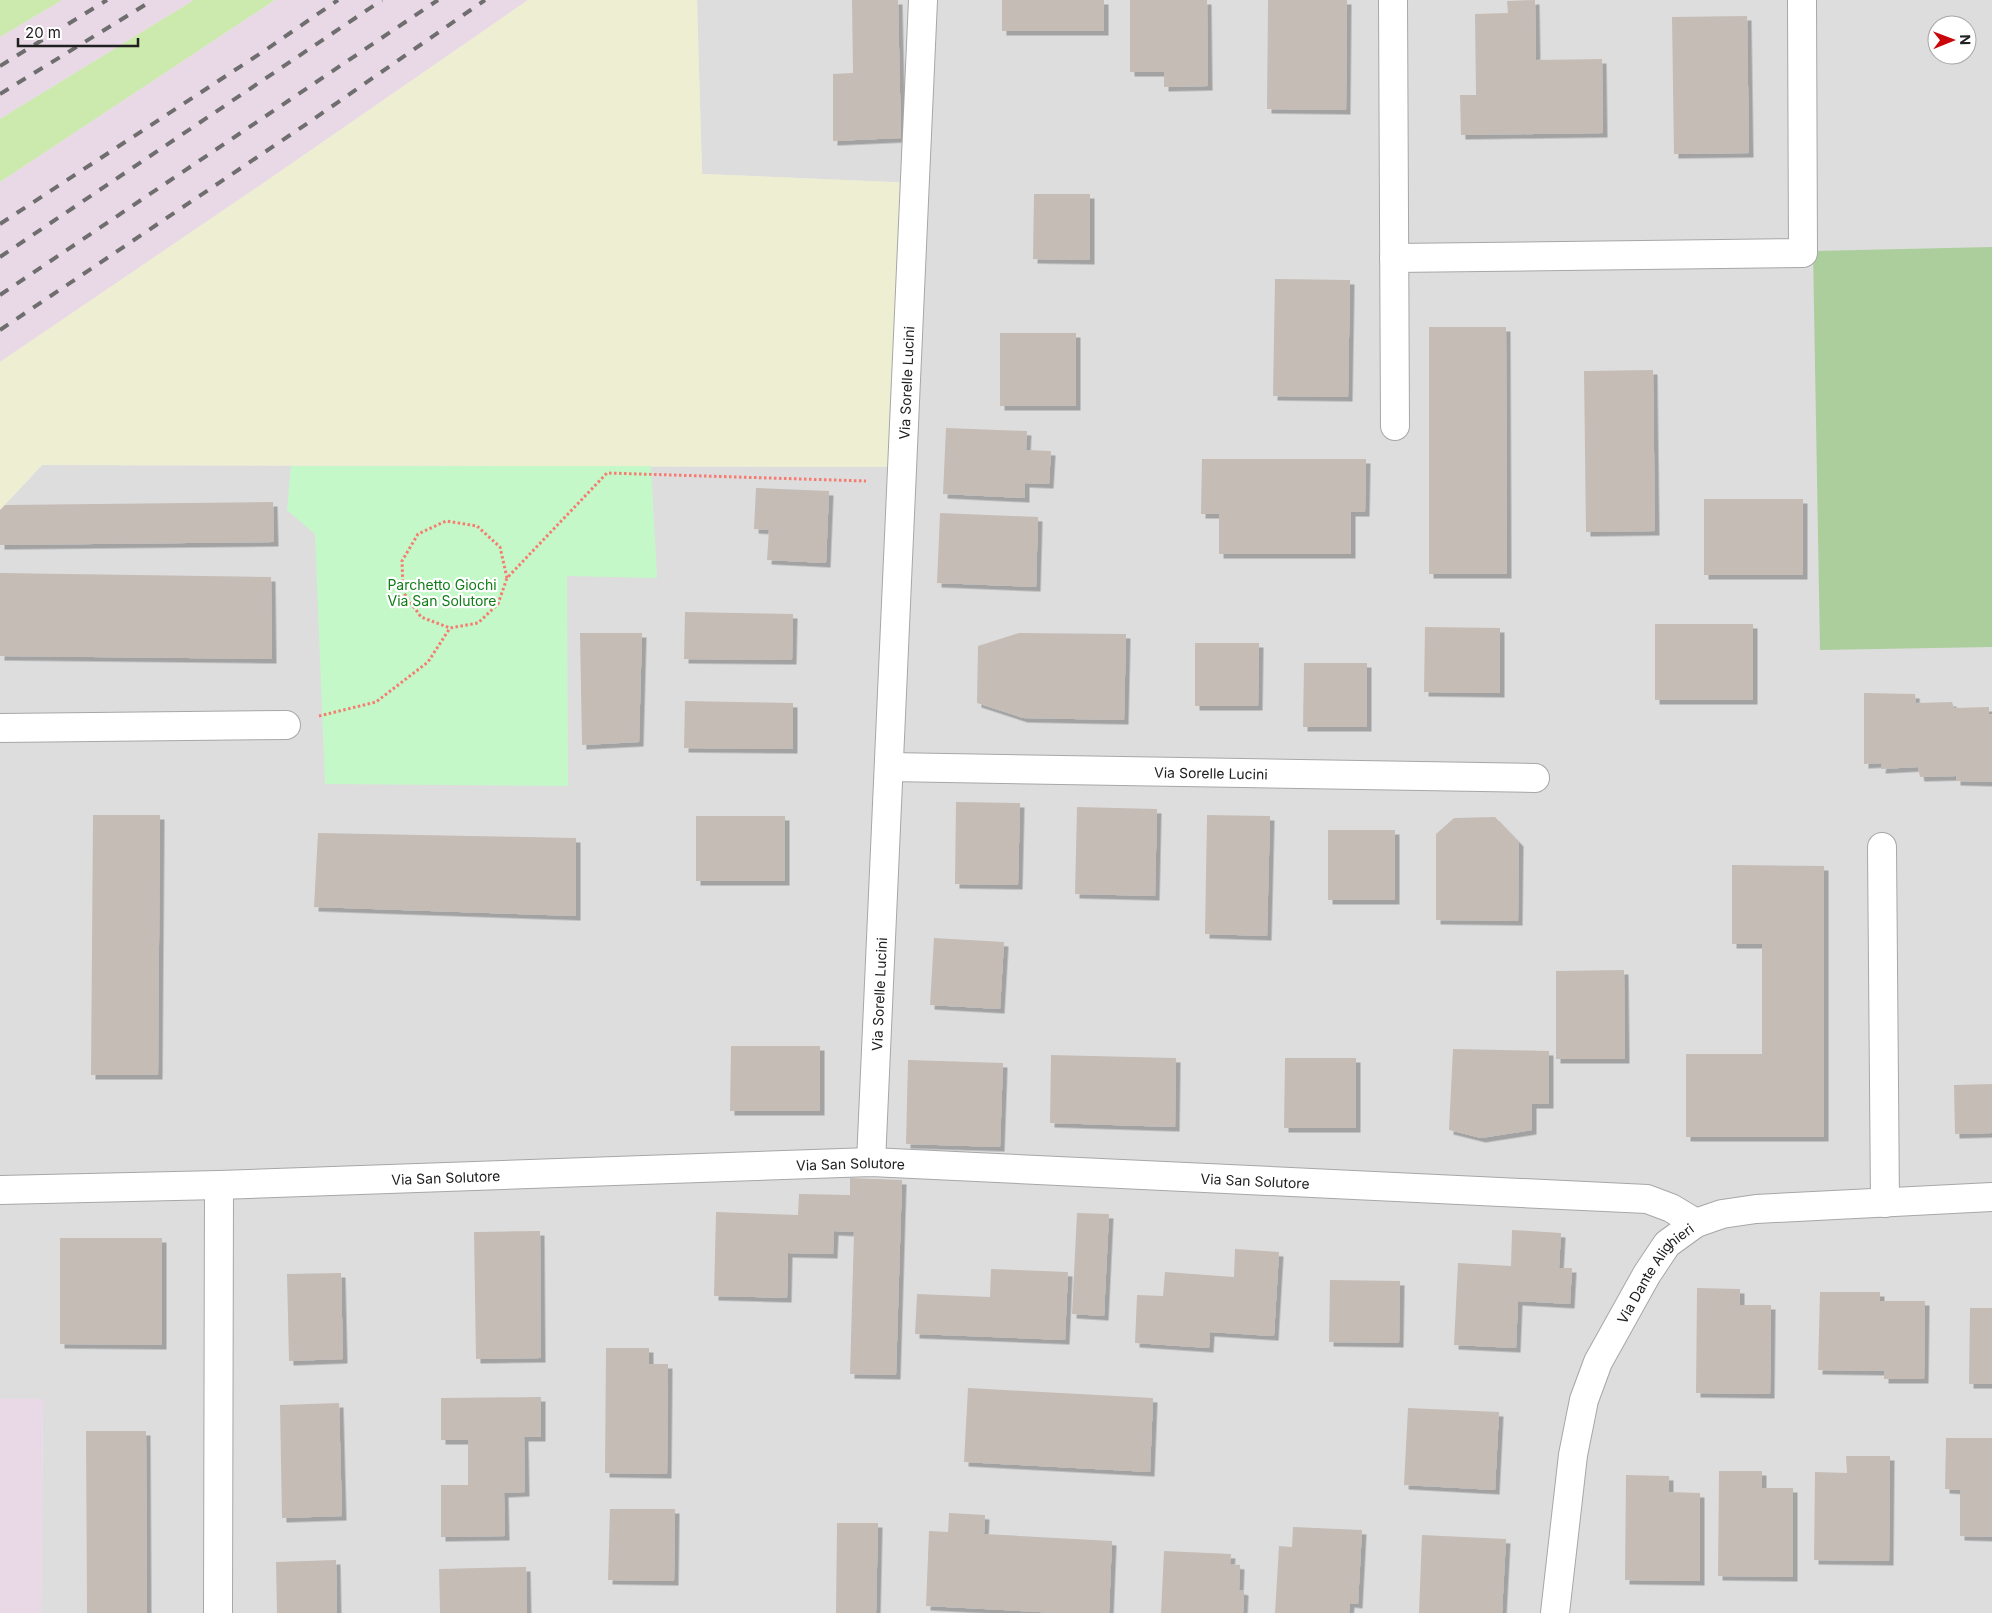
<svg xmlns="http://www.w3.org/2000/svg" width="1992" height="1613" font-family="Inter,sans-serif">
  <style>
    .residential { fill: #dedddd; fill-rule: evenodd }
    .industrial { fill: #e9d8e6 }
    .farmland { fill: #edeed2 }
    .grass { fill: #cce9ae }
    .forest { fill: #acce9c }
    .park { fill: #c5f8c8 }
    .building { fill: #c5bcb6; filter: url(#shadow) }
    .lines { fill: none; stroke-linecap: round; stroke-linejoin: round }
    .minor-casing { stroke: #a7a7a7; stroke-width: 30 }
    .path { stroke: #f67c71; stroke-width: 3; stroke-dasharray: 2.5 2.5; stroke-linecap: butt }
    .minor { stroke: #fff; stroke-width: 28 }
    .rail { stroke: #6e6e6e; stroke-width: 4; stroke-dasharray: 10 10; stroke-linecap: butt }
    .labels { text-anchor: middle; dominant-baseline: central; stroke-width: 4.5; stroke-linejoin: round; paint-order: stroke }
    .street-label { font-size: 14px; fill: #202020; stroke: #fff }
    .park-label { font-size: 14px; fill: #0e7d15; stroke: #fff }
  </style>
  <defs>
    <filter id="shadow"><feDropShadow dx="4.5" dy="4.5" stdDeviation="0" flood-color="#0004"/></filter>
  </defs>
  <rect width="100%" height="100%" fill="#f0ece6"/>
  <!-- residential -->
  <path class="residential" d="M697,0H1992V1613H41L43,1399H0V510L42,465L902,467L915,183L702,174ZM1937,25H1967V55H1937Z"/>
  <!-- industrial -->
  <path class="industrial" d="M62,0H194L0,119V37Z
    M275,0H528L262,184L0,362V182Z
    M0,1399H43L41,1613H0Z"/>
  <!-- farmland -->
  <path class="farmland" d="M528,0H697L702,174L915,183L902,467L42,465L0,510V362L262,184Z"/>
  <!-- grass -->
  <path class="grass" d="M0,0H62L0,37Z
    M194,0H275L0,182V119Z"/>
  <!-- forest -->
  <path class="forest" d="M1992,247V647L1820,650L1813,251Z"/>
  <!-- park -->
  <path class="park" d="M291,466H651L657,578L567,576L568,786L325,784L315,534L287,510Z"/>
  <!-- building -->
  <path class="building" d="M852,0H898L901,138L833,141V74L853,73Z
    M1002,0H1104V31H1002Z
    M1130,0H1207L1208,86L1164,87V72H1130Z
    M1268,0H1347L1346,110L1267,109Z
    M1535,0L1536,60L1602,59L1603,133L1461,135L1460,95H1476L1475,14L1508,13L1507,1Z
    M1747,16L1749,153L1674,154L1672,17Z
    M1034,194H1090V260L1033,259Z
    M1275,279L1350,280L1348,397L1273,396Z
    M1429,327H1506L1507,574H1429Z
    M1000,333H1076V406H1000Z
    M1653,370L1655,531L1586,532L1584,371Z
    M946,428L1027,431L1026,450L1051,451L1049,484L1025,483V498L943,494Z
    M1202,459H1366L1365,512H1351V554H1219V514H1201Z
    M756,488L829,491L826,563L767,560L769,530L754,529Z
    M1704,499H1803V575H1704Z
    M273,502L274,542L0,545V510L5,505Z
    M940,513L1038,517L1036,587L937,583Z
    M0,573L271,577L272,659L0,656Z
    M685,612L793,614L792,660L684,659Z
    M1655,624H1753V700H1655Z
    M1425,627L1500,628V693L1424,692Z
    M580,633H642L639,742L582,745Z
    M1019,633L1126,634L1124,720L1023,718L977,703L978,646Z
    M1195,643H1259L1258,706H1195Z
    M1304,663H1367V727H1303Z
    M1864,693L1915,694L1916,703L1952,702L1954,708L1989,707V714H1992V782L1956,781V776L1920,777L1918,767L1881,769L1882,763L1864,764Z
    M685,701L793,703V749L684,748Z
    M956,802L1020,803L1018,885L955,884Z
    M1077,807L1157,809L1155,896L1075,894Z
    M93,815H160L158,1075H91Z
    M1207,815L1270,816L1267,936L1205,934Z
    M696,816H785V881H696Z
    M1495,817L1519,842L1518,921L1436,920V834L1454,818Z
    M1328,830H1395V900H1328Z
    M318,833L576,838V916L314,907Z
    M1732,865L1824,866V1137H1686V1054H1762V944H1732Z
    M934,938L1004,942L1000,1009L930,1005Z
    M1624,970L1625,1059H1556V971Z
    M731,1046H820V1111H730Z
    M1453,1049L1549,1051V1104H1532V1130L1481,1138L1449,1130Z
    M1051,1055L1176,1058L1175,1127L1050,1123Z
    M1285,1058H1356V1128H1284Z
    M908,1060L1003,1063L1000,1147L906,1144Z
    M1992,1084V1133L1955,1134L1954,1085Z
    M850,1178L902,1180L896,1375L850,1374L854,1232L834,1231L833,1254L788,1253L787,1298L714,1296L716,1212L798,1215L799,1194L850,1195Z
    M1077,1213L1109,1214L1104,1316L1072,1314Z
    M1512,1230L1561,1233L1559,1268H1572L1570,1304L1518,1301L1516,1348L1454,1345L1458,1263L1511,1266Z
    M540,1231L541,1358L476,1359L474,1232Z
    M60,1238H162V1345L60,1344Z
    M1235,1249L1279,1252L1274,1336L1210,1332L1209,1348L1135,1343L1137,1295L1163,1296L1165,1272L1234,1277Z
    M991,1269L1068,1272L1065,1340L915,1334L917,1294L990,1297Z
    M341,1273L343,1359L289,1361L287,1274Z
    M1330,1280L1400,1281L1399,1343L1329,1342Z
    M1697,1288L1740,1289V1305H1771L1770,1394L1696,1393Z
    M1820,1292H1880V1301H1925L1924,1379H1884V1371L1818,1370Z
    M1970,1308H1992V1384H1969Z
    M606,1348H649V1364H668L667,1474L605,1473Z
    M968,1388L1153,1398L1150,1472L964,1462Z
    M541,1397V1437H524L525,1492L504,1493L505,1536L441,1537V1485H468V1440H441V1398Z
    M339,1403L342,1516L282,1518L280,1405Z
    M1408,1408L1499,1412L1495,1490L1404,1485Z
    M86,1431H146L147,1613H87Z
    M1946,1438H1992V1537L1960,1536V1490L1945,1489Z
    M1846,1456H1890L1889,1561L1814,1560L1815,1472L1847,1473Z
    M1719,1471H1762V1488H1793V1577L1718,1576Z
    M1626,1475L1669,1476V1492L1700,1493V1581L1625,1580Z
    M610,1509H675L674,1581L608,1580Z
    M949,1513L985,1515L984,1534L1112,1541L1109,1613H1059L926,1606L929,1531L948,1532Z
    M837,1523H878L876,1613H836Z
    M1293,1527L1362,1530L1358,1604L1350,1603L1349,1613H1275L1279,1546L1292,1547Z
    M1422,1535L1506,1539L1502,1613H1419Z
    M1164,1551L1231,1554L1230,1564L1240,1565L1239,1590L1244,1591L1243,1613H1161Z
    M336,1560L337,1613H277L276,1562Z
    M526,1567L527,1613H440L439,1569Z"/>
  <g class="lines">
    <!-- minor casing -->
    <g class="minor-casing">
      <g id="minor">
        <path d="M1393,0L1395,426"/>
        <path d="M1394,258L1803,253L1802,0"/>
        <path d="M0,728L286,725"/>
        <path id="s1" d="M889,767L1535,778"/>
        <path d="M1882,847L1885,1203"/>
        <path id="s2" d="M871,1162L923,0"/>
        <path id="s3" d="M0,1190L219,1185L871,1162L1647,1199L1671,1208L1696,1223"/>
        <path d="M218,1613L219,1185"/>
        <path id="s4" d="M1555,1613L1573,1455L1584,1400L1598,1362L1647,1274L1667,1244L1696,1223L1722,1214L1756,1209L1992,1197"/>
      </g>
    </g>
    <!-- path -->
    <path class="path" d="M507,578L500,547L477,526L446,521L418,534L402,561L403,592L421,617L450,628L478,623L498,604L507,578L607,473L866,481
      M319,716L376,702L428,662L450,628"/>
    <!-- minor -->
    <use href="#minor" class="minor"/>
    <!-- rail -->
    <path class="rail" d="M0,66L107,0
      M0,94L153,0
      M0,224L264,51L338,0
      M0,257L382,0
      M0,295L438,0
      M0,330L308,123L485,0"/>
  </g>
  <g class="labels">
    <!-- street labels -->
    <g class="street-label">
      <text stroke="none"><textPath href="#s2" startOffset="780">Via Sorelle Lucini</textPath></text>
      <text stroke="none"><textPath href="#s1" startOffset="322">Via Sorelle Lucini</textPath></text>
      <text stroke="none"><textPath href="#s2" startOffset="168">Via Sorelle Lucini</textPath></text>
      <text stroke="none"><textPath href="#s3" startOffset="851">Via San Solutore</textPath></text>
      <text stroke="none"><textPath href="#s3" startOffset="446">Via San Solutore</textPath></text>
      <text stroke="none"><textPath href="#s3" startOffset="1256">Via San Solutore</textPath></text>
      <text stroke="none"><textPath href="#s4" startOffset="362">Via Dante Alighieri</textPath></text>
    </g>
    <!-- park labels -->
    <g class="park-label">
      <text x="442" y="584">Parchetto Giochi<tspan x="442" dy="16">Via San Solutore</tspan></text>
    </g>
  </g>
  <!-- north arrow -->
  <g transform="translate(1952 40) rotate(89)"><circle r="24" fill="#ffffff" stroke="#a6a6a6"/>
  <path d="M0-4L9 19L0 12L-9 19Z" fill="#ca0509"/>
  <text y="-8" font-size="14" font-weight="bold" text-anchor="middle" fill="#202020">N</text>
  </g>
  <!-- scale -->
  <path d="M18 38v8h120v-8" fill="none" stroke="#202020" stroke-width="2.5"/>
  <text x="25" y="38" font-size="15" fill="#202020" stroke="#ffffff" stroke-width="4" paint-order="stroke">20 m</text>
</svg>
